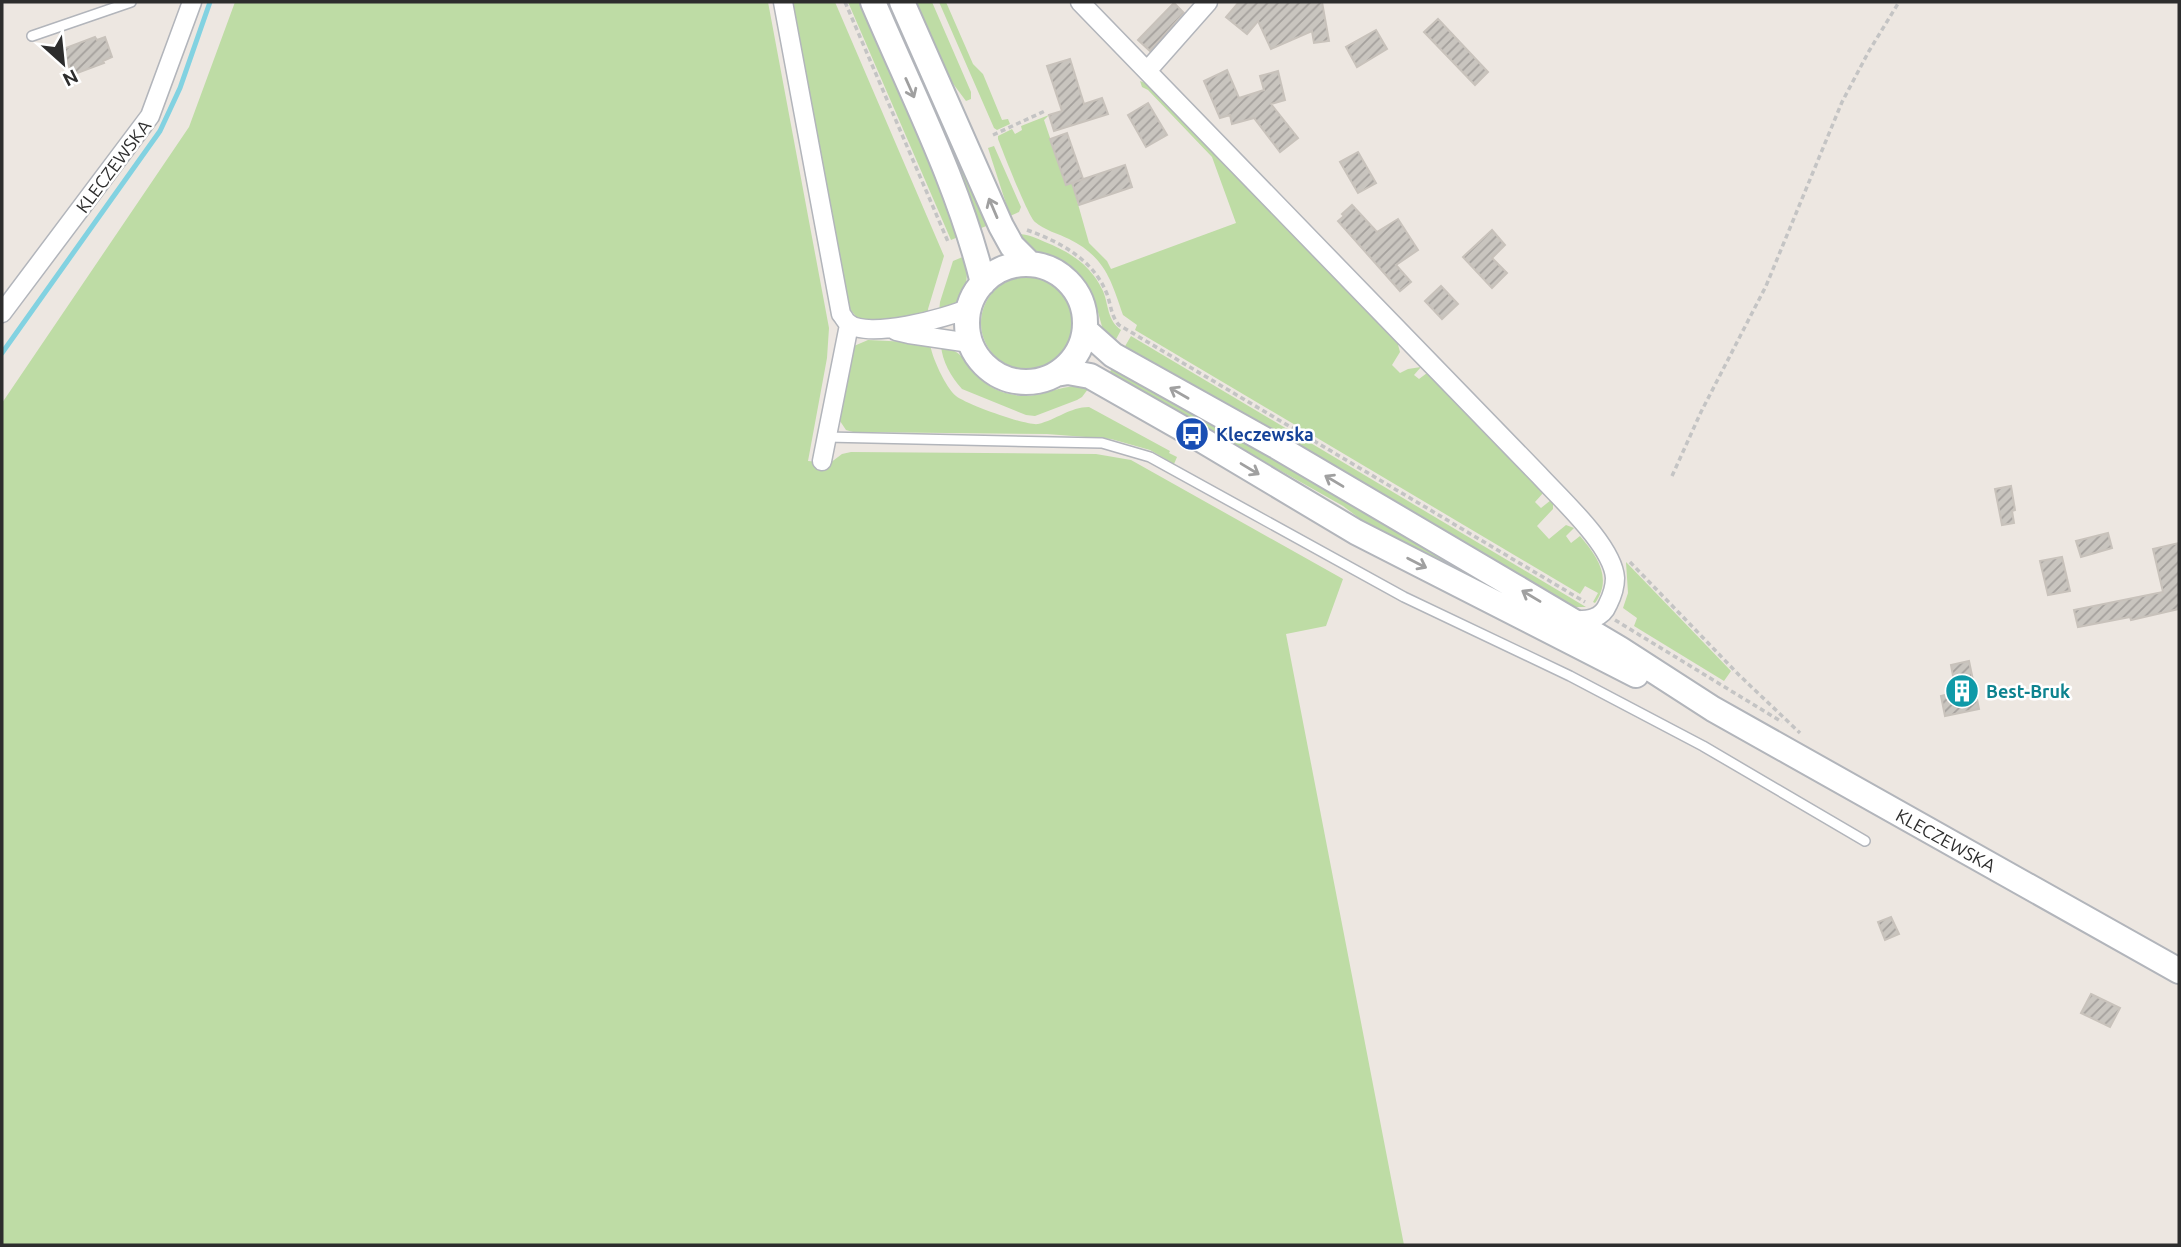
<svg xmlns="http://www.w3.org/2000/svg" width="2181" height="1247" font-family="Ubuntu,sans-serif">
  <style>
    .grass { fill: #bedca5 }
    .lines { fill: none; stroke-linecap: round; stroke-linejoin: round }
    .stream { stroke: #82d2e1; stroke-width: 5 }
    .building { fill: url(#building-hatch); stroke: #c8c2bb; stroke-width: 2 }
    .lane-casing { stroke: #b2b5bb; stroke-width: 12 }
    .street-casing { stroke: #b2b5bb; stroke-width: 21 }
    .secondary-casing { stroke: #b2b5bb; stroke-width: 28 }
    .path { stroke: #c4c4c4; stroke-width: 3.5; stroke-dasharray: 5 3.5; stroke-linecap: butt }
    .lane { stroke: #fff; stroke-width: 9 }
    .street { stroke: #fff; stroke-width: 18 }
    .secondary { stroke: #fff; stroke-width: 24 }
    .oneway { stroke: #a0a0a0 }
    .labels { text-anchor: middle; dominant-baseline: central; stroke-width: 5; stroke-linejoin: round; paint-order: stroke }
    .street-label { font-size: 18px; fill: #2d2d2d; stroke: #fff }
    .transit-label { font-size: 18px; font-weight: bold; fill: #164399; stroke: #fff; text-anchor: start }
    .culture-label { font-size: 18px; font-weight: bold; fill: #0d838f; stroke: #fff; text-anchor: start }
  </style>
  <defs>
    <pattern id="building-hatch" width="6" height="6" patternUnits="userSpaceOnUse" patternTransform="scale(1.75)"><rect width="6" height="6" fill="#c9c5bf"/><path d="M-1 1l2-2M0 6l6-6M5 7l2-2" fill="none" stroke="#a4a09c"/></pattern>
  </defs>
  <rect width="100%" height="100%" fill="#ede7e1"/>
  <!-- grass -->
  <path class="grass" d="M235,2H768L829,328L827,358L808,461L830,463L842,454L851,452L1096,454L1131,460L1343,579L1326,626L1286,634L1404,1245H2V403L189,127Z
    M791,2H835L944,256L928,309L929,315L866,321L857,318L850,309Z
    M848,2H864L913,117L958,237L951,240Z
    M884,2H893L989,225L976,230Z
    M914,2H932L971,92V99L966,101L948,77Z
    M939,2H946L973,64L983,74L1002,120L1008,119L1010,124L997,130L994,128Z
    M1140,81L1148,84L1397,341L1400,352L1392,365L1400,373L1408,369L1421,367L1414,375L1419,379L1427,373L1544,492L1535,502L1541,508L1551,500L1553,501V509L1537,526L1549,539L1566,525L1574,528L1566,536L1571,543L1580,536C1597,556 1613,578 1595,603L1593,602L1598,593L1585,586L1580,594L1135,330L1137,325L1123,315C1111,280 1105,257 1069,239C1059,234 1044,230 1035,222C1028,216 1003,152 998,139V136L1012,129L1015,134L1022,130L1021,126L1049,115L1044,120L1066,185L1072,183L1089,243L1107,261L1111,269L1236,223L1212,157L1148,90L1142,87Z
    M994,146L1021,207L1019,212L1010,216L988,148Z
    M1018,234C1028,234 1036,238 1045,242C1070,252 1091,265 1103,291C1109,306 1107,320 1121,330L1114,343L1103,330L1094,298L1084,280L1070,267L1028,247Z
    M965,256C970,281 966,303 939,312L940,302L953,261Z
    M981 323a46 46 0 1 1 92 0a46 46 0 1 1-92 0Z
    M1131,336L1586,607H1570L1124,348Z
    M868,340L930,343C931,356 946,388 956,396C966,404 1026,426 1038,424C1056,420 1070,407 1089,407L1170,451L1169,453L1177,457L1174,464L1150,450L1111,439L1047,434L853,432L846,430L840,421L851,352L854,346Z
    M941,345C947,348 955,350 960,355C981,375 981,389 1015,395C1042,401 1067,379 1088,389L1082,397L1077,400L1035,416L1026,415L962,389C951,377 942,361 941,345Z
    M1113,366L1215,427L1261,447L1589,638L1375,530L1343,506L1109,374Z
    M1626,562L1731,671L1724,681L1634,626L1637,618L1623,608L1628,593Z"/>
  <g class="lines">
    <!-- stream -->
    <path class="stream" d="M2,353L160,131L180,88L210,2"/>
  </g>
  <!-- building -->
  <path class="building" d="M1239,2H1322L1329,41L1314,43L1312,31L1271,49L1258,21L1247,34L1226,17Z
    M1174,3L1184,13L1150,51L1138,40Z
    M1438,19L1488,72L1475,85L1424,32Z
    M1376,30L1387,49L1357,67L1346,47Z
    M95,37L97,40L105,37L112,57L103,61L104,63L72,75L63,49Z
    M1070,59L1084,104L1102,98L1108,114L1054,131L1049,115L1062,111L1047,66Z
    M1227,70L1239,98L1264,90L1260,76L1278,71L1285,100L1271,104L1298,138L1280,152L1254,118L1232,124L1230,115L1220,118L1204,81Z
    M1148,103L1167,135L1146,147L1128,115Z
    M1067,133L1083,179L1066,185L1050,139Z
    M1358,152L1376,183L1358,193L1340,162Z
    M1125,165L1132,187L1079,205L1072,183Z
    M1352,205L1377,232L1398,219L1418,250L1396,265L1411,282L1400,291L1338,221L1344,216L1342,214Z
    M1492,230L1505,245L1492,258L1507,273L1492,288L1463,257Z
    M1441,286L1458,304L1442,319L1425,301Z
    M2011,486L2015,510L2012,511L2014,523L2002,525L1995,489Z
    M2108,533L2112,548L2081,557L2076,541Z
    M2179,543V609L2131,620L2130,617L2078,627L2074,610L2163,592L2153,549Z
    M2062,557L2070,591L2048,595L2040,561Z
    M1969,661L1979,709L1945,716L1941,696L1949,694L1948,688L1955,687L1951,665Z
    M1891,917L1899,934L1885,940L1878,922Z
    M2091,994L2120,1008L2110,1027L2081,1013Z"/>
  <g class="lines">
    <!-- lane casing -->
    <g class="lane-casing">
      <path id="lane" d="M32,36L131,2
        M826,437L1102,443L1150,457L1404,597L1570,676L1703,746L1865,841"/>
    </g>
    <!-- street casing -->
    <g class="street-casing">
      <path id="street" d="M783,2L841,314C844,317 845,321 848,323C867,340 947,318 969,308
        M1080,2L1539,475C1560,498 1613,546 1615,578C1615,587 1612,596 1608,604C1602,619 1588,621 1572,620
        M1147,71L1208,2
        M2,313L150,116L192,2
        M896,331L909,334L970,343
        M822,461L849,325"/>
    </g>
    <!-- secondary casing -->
    <g class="secondary-casing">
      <path id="secondary" d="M873,2C912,94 959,185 983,283
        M902,2L1001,226L1012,246L1030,264
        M967 323a59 59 0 1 1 118 0a59 59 0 1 1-118 0Z
        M1085,330L1113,355L1276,446L1512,585L1620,649L1713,709L2179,971
        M1056,374L1068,372L1090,376L1192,434L1356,532L1636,675"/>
    </g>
    <!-- path -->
    <path class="path" d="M845,2L949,244
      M993,135L1047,110
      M1027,230C1060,242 1093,259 1107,294C1111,305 1111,316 1119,325L1585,602
      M1672,476L1701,412L1766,286L1842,102L1869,51L1899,2
      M1630,562L1739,675L1800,733
      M1615,620L1782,722"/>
    <!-- lane -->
    <use href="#lane" class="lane"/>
    <!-- street -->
    <use href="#street" class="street"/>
    <!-- secondary -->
    <use href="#secondary" class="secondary"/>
  </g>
  <!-- one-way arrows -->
  <defs><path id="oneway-shaft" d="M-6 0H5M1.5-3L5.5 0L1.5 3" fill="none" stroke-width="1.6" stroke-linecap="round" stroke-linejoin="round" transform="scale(1.75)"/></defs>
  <g class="oneway">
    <use href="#oneway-shaft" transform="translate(910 88) rotate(66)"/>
    <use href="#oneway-shaft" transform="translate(993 208) rotate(-113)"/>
    <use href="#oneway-shaft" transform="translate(1179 393) rotate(-150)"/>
    <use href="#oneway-shaft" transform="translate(1250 469) rotate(31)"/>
    <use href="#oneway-shaft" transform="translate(1334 481) rotate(-149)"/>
    <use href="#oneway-shaft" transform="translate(1417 563) rotate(27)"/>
    <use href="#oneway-shaft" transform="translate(1531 596) rotate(-149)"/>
  </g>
  <!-- icons -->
  <defs>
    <g id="bus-disc" transform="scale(1.75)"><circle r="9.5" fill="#1a4fb4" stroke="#fff"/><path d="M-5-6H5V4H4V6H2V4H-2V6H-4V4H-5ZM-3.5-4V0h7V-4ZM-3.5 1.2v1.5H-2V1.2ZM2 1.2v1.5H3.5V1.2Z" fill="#fff"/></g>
    <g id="building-disc" transform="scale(1.75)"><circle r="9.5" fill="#0f9aa8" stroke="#fff"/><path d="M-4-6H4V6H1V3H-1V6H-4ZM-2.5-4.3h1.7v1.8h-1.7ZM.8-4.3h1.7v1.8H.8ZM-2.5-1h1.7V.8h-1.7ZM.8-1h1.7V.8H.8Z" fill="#fff"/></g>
  </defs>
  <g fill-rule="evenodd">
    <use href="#bus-disc" x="1192" y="434"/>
    <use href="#building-disc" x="1962" y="691"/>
  </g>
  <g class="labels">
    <!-- street labels -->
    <g class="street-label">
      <text transform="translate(113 166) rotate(-53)">KLECZEWSKA</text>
      <text transform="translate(1946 840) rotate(29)">KLECZEWSKA</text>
    </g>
    <!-- transit labels -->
    <g class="transit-label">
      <text x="1216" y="434">Kleczewska</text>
    </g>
    <!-- culture labels -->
    <g class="culture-label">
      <text x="1986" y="691">Best-Bruk</text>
    </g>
  </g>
  <!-- border -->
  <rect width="2181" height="1247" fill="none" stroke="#2d2d2d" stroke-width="7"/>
  <!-- north arrow -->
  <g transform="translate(63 63) rotate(153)" stroke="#ffffff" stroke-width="5" paint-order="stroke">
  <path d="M0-5L12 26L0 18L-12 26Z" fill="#2d2d2d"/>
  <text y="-10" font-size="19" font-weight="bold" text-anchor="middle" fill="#2d2d2d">N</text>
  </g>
</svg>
